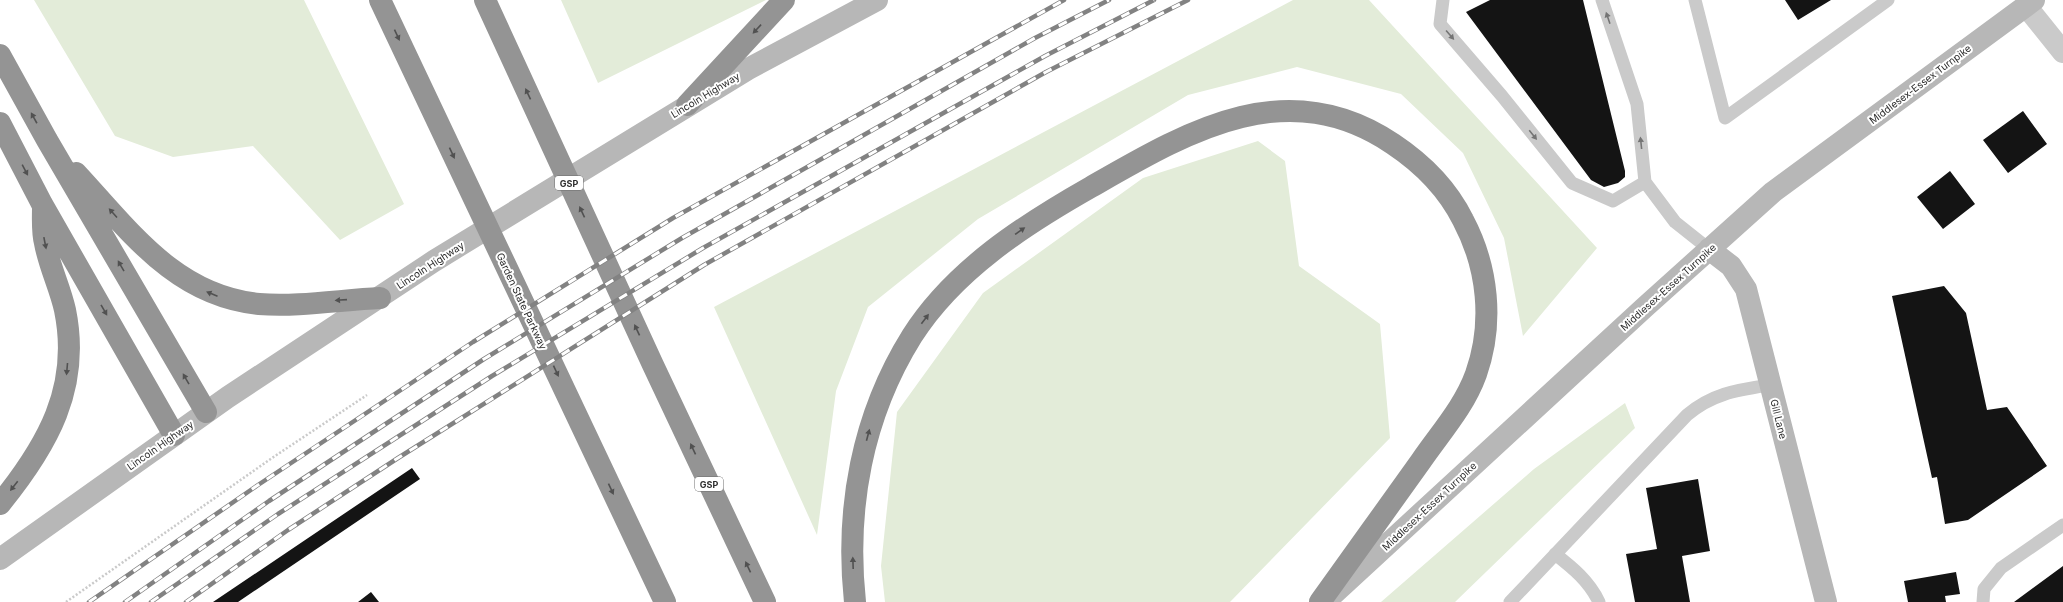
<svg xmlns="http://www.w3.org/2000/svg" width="2063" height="602" font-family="Inter,sans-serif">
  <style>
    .green { fill: #e3ecd9 }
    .building { fill: #141414 }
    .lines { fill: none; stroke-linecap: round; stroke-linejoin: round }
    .path { stroke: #cacaca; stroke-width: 2.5; stroke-dasharray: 2 2; stroke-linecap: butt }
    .lane { stroke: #cacaca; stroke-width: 13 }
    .street { stroke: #cacaca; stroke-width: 22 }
    .secondary { stroke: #b7b7b7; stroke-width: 22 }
    .highway { stroke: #949494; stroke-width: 22 }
    .rail-casing { stroke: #828282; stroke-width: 4.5 }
    .rail { stroke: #fff; stroke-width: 3; stroke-dasharray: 9; stroke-linecap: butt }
    .oneway { fill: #747474 }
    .oneway2 { fill: #515151 }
    .labels { text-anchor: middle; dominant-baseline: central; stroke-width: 4; stroke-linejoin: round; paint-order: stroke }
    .shield { fill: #fff; stroke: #6c6c6c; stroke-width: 1 }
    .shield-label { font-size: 9px; font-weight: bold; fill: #2d2d2d }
    .street-label { font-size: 10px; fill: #2d2d2d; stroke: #fff }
  </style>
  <rect width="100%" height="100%" fill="#fff"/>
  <!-- green -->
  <path class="green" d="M34,0H304L404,204L340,240L253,146L173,157L115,136Z
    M561,0H766L598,83Z
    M1293,0H1369L1597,248L1523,336L1504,238L1463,153L1401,94L1297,67L1188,95L978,219L868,307L836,391L817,535L714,307Z
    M1258,141L1285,161L1299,266L1380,324L1390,438L1230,602H885L881,566L897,412L983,293L1143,178Z
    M1625,403L1635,428L1455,602H1381L1534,469Z"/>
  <!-- building -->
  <path class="building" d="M1490,0H1583L1625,171V177L1618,183L1604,187L1591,180L1466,12Z
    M1785,0H1831L1798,20Z
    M2023,111L2047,144L2008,173L1983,140Z
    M1950,171L1975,204L1943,229L1917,197Z
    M1944,286L1966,313L1987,410L2007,407L2047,466L1968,520L1945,524L1937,477L1932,478L1892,296Z
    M412,468L420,479L238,602H213Z
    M1698,479L1710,551L1682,556L1690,602H1635L1626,554L1657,549L1646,488Z
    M2063,566V602H2014Z
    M1956,572L1960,594L1945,596L1946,602H1908L1904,581Z
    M371,592L379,602H358Z"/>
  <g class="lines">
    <!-- path -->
    <path class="path" d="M66,602L272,458L367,395"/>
    <!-- lane -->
    <path class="lane" d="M1443,0L1440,24L1502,96L1572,183L1613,201L1645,182
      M1602,0L1637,104L1645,182L1675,222L1709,249
      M1695,0L1725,118L1888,0
      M1555,554C1573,568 1589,581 1599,602
      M1510,602L1687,415C1713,393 1738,390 1770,385
      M1983,602L1984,589L2001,568L2063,525"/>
    <!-- street -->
    <path class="street" d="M2026,6L2063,52"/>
    <!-- secondary -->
    <path class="secondary" d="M1709,249L1731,266L1746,289L1826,602
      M0,559L228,397L434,261L748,69L877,0
      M1328,599L1645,307L1773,192L2034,0"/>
    <!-- highway -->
    <path class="highway" d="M380,0L665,602
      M485,0L653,365L765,602
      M0,55L47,140L206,412
      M687,105L784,0
      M0,123L42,204L174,435
      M76,173C129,230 175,296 259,304C298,307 340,300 380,298
      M0,504C47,446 81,388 65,310C60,287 49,266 45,243C42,232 43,219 43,207
      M855,602C845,509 862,416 912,336C954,270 1024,225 1091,187C1187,132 1286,72 1393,144C1423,164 1447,188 1463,220C1488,267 1494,323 1476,374C1464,407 1441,432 1421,461C1387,508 1354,555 1320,602"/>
    <!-- rail casing -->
    <g class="rail-casing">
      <path id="rail" d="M89,602L258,485L473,342L673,218L1064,0
        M125,602L269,501L484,359L682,238L1035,38L1109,0
        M151,602L278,514L492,376L703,248L1045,56L1154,0
        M186,602L288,530L398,458L704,265L1046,72L1188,0"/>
    </g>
    <!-- rail -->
    <use href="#rail" class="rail"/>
  </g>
  <!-- one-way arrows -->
  <defs><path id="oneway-solid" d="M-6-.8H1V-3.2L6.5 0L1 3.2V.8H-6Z"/></defs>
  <g class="oneway">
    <use href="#oneway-solid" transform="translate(1608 18) rotate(-109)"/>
    <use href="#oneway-solid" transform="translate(1450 35) rotate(49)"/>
    <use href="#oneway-solid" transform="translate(1533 135) rotate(51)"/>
    <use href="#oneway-solid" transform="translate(1641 143) rotate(-96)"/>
  </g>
  <g class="oneway2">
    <use href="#oneway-solid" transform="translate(757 29) rotate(133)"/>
    <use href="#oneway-solid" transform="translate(397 35) rotate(65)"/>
    <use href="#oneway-solid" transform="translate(528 94) rotate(-115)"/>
    <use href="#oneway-solid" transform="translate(34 118) rotate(-119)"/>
    <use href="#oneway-solid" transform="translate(452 153) rotate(65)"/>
    <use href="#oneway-solid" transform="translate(25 170) rotate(62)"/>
    <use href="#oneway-solid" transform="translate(582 212) rotate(-115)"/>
    <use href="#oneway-solid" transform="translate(113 213) rotate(-132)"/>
    <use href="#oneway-solid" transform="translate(1020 231) rotate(-35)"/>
    <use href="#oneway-solid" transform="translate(45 243) rotate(79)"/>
    <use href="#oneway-solid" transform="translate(121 266) rotate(-120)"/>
    <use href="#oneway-solid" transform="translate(212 294) rotate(-157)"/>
    <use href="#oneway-solid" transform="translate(341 300) rotate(176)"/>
    <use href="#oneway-solid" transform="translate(104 310) rotate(60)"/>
    <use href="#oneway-solid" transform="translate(925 319) rotate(-53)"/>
    <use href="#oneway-solid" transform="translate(637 330) rotate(-115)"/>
    <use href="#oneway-solid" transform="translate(67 369) rotate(95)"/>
    <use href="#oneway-solid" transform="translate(556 371) rotate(65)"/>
    <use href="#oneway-solid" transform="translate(186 379) rotate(-120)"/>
    <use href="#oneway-solid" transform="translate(868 435) rotate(-75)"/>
    <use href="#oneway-solid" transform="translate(693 449) rotate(-115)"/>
    <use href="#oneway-solid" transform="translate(14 486) rotate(128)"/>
    <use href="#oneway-solid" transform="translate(611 489) rotate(65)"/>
    <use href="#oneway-solid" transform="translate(853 563) rotate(-92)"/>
    <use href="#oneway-solid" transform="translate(748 567) rotate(-115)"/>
  </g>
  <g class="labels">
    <!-- shield labels -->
    <g class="shield">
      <rect x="555" y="176" width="28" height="14" rx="3"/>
      <rect x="695" y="477" width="28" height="14" rx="3"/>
    </g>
    <g class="shield-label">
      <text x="569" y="183">GSP</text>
      <text x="709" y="484">GSP</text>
    </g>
    <!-- street labels -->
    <g class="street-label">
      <text transform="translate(1920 84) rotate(-37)">Middlesex-Essex Turnpike</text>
      <text transform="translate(705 95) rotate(-31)">Lincoln Highway</text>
      <text transform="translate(430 265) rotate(-33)">Lincoln Highway</text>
      <text transform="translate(1668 287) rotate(-42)">Middlesex-Essex Turnpike</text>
      <text transform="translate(522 301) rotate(65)">Garden State Parkway</text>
      <text transform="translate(1779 419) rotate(76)">Gill Lane</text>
      <text transform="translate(160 445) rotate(-35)">Lincoln Highway</text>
      <text transform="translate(1429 506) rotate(-43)">Middlesex-Essex Turnpike</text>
    </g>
  </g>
</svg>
